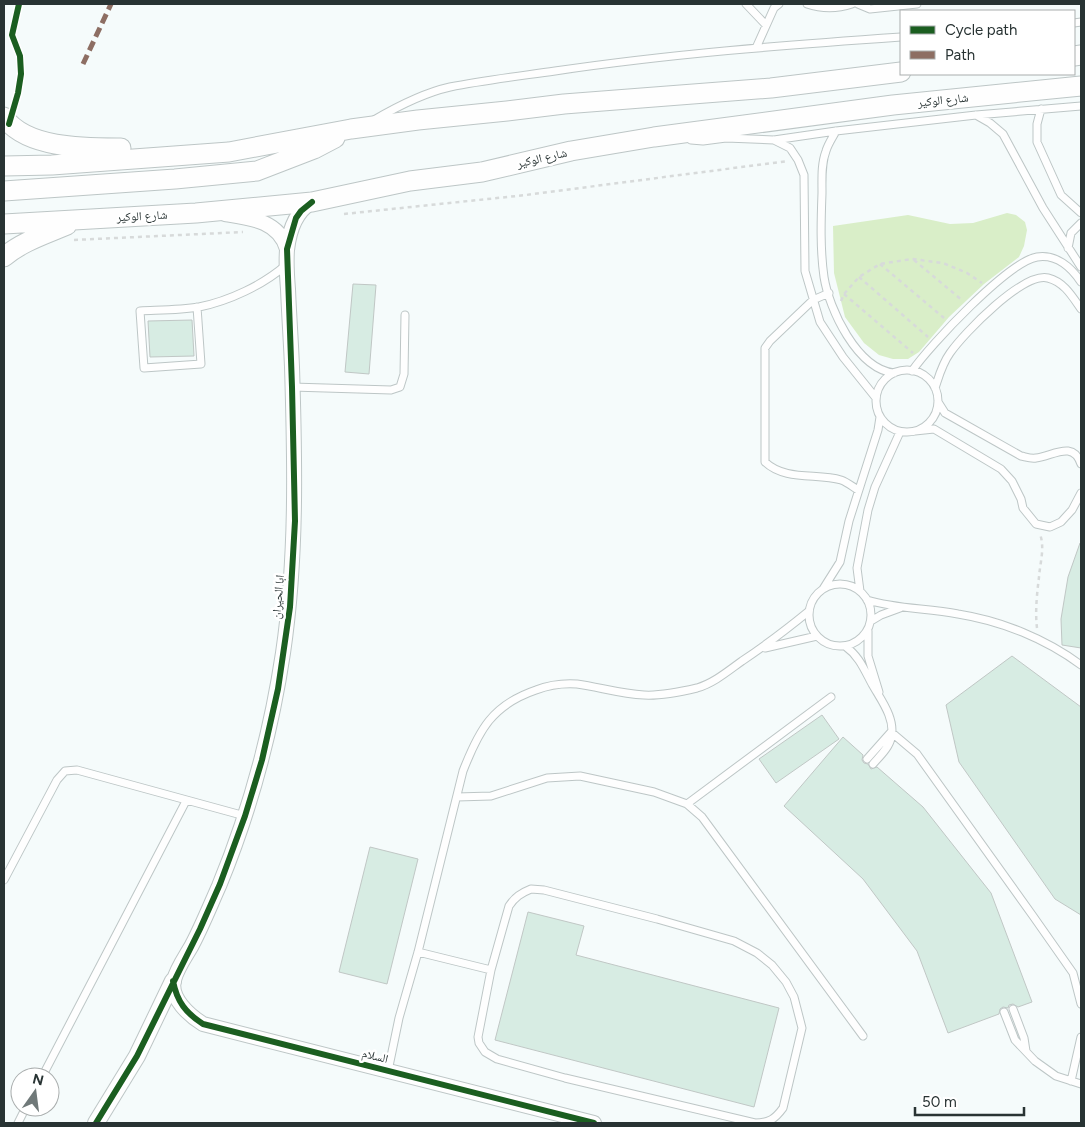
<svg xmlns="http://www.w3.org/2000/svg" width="1085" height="1127" font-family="Figtree,'Noto Naskh Arabic',sans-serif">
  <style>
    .green { fill: #d9eec8 }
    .building { fill: #d7ece3; stroke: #c0c7c5 }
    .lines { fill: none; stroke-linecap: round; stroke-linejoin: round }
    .service-casing { stroke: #bdc6c6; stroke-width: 9 }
    .minor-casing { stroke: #bdc6c6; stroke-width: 16 }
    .tertiary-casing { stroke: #bdc6c6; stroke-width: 18 }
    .secondary-casing { stroke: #bdc6c6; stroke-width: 21 }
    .path { stroke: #d7dada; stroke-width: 2.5; stroke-dasharray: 4 4; stroke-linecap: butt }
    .service { stroke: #fefefe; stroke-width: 7 }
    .minor { stroke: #fefefe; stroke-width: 14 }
    .tertiary { stroke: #fefefe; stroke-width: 16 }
    .secondary { stroke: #fefefe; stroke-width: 19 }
    .quiet { stroke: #8d6e63; stroke-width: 5; stroke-dasharray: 10 5; stroke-linecap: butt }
    .cycleway-casing { stroke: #fff; stroke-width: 9 }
    .cycleway { stroke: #1b5e20; stroke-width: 6 }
    .labels { text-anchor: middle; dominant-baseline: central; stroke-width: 5; stroke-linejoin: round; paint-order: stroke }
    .street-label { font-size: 12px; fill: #283333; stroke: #fff }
  </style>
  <rect width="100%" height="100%" fill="#f5fbfb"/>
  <!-- green -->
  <path class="green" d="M1007,213L1016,215L1025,222L1027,230L1024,246L1019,257L984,284L949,317L919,352L908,359H893L879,355L864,343L845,317L834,273L833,226L908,215L950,224L973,223Z"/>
  <!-- building -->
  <path class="building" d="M353,284L376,285L369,374L345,372Z
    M192,320L194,356L150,357L148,321Z
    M1080,543H1081V648L1062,645L1061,619L1068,577Z
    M1012,656L1081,707V915L1055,899L959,762L946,705Z
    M822,715L839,739L776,783L759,759Z
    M843,737L863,755L862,760L864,763L868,764L871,769L877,767L923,807L991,893L1032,1002L1018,1007L1013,1004L1009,1005L1008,1008L1003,1007L1000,1009L999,1014L948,1033L917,951L863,879L784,806Z
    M370,847L418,859L387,984L339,972Z
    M528,912L584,926L576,955L779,1008L754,1107L495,1040Z"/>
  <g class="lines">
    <!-- service casing -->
    <g class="service-casing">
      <path id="service" d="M746,4L766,25
        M807,4C822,9 837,9 852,4
        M858,4L870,9L917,4
        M1074,23L1081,22
        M756,48L774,8L779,4
        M1041,109L1037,124V142L1061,195L1081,213
        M976,115L990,123L1003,134L1043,208L1081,267
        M374,120C398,106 423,93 450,87C485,80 520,76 555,71C670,54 785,45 901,37
        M836,131C833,137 828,144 826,151C821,164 822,179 822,193C821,220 820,249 824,277C829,309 857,369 894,373
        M691,140L703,141L726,138L774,140L836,131L976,115L1081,106
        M774,140L790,148L798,160L804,175L805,271L820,322L843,357L876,398
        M1068,248L1071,233L1081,223
        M829,293L813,300L770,341L765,348V462C785,481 817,473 841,480C847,482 853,487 858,490
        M197,307L201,364L144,368L140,311C159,310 180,310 199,307C229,301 263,285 286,265
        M876 401a31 31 0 1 1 62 0a31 31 0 1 1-62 0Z
        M912,371C930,345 1008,262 1037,257C1056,254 1071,267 1081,282
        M292,387L391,390L400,387L404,374L405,315
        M935,388C939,376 942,364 950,353C964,333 1023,272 1048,278C1064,282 1072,296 1081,309
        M938,402L945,413L1021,456C1026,457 1031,459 1036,458C1053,456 1073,440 1081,464
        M915,431L934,429L1001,469L1012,481L1021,499L1023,508L1036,524L1050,527L1061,522L1072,510L1081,493
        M809 615a31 31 0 1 1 62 0a31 31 0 1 1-62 0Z
        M823,589L840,562L849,521L878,430L880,417
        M860,591L857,568L868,510L875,487L900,432
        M867,600C897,609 928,608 958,614C1002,621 1046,639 1081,665
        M871,621L881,615L900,608
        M868,631V656L879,692
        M845,646C859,656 864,669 872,684C881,700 896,719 891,738C889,748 879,757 873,764
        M765,648L817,636
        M891,732L917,754L1033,916L1073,973L1081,1004
        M867,759L891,732
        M457,797L491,796L547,778L580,776L654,792L687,804L702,817L863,1036
        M687,804L831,697
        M4,880L57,780L65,771L77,770L245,816
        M531,889L544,890L657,919L734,941L757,953L772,965L786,982L794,997L802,1028L783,1108C775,1119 769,1123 755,1123L565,1078L497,1059L485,1052L479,1043L478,1037L491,970L509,906C515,897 521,893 531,889Z
        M418,952L491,970
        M1013,1009L1024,1038L1026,1051
        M1004,1012L1015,1040L1035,1061L1056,1076L1081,1084
        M388,1071L399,1018L418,952L463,771C479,730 492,705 536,690C549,685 562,683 577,684C599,687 621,694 644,695C661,696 680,692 697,688C714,683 728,671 742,661C766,645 787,629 809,611
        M42,1077L186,801
        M1071,1081L1081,1037
        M18,1123L26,1107"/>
    </g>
    <!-- minor casing -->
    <g class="minor-casing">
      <path id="minor" d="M312,202C295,212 289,232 287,250C286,263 287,277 288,289C289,315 291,341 292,367C295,463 297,558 283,653C271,733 250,811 219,886C210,906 202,926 192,945C186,956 177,968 174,980C169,998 190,1016 203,1024L594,1123
        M225,214C251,218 279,221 287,249"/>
    </g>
    <!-- tertiary casing -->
    <g class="tertiary-casing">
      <path id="tertiary" d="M96,1123L137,1056L173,981"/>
    </g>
    <!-- secondary casing -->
    <g class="secondary-casing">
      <path id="secondary" d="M1074,56L1081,55
        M4,117C26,149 86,148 121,148
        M4,166L52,165L229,152L351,129L418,120L507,111L564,104L771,88L901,72
        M4,191L175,179L257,171L314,149L335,138
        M4,224L196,213L312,202L410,181L482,172L571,151L654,137L893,105L1081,86
        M4,257C21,242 46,234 67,225"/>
    </g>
    <!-- path -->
    <path class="path" d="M344,214L526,195L788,161
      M74,240L243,232
      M914,260L963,301
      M880,264L944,318
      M859,277L928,337
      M844,294L913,353
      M841,301L844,294L859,277L880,264L912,259L943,263L967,273L982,283
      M1037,628C1035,612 1037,593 1039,577C1040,563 1045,548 1040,534"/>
    <!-- service -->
    <use href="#service" class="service"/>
    <!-- minor -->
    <use href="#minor" class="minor"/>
    <!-- tertiary -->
    <use href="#tertiary" class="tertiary"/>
    <!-- secondary -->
    <use href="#secondary" class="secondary"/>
    <!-- quiet -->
    <path class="quiet" d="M83,64L111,4"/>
    <!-- cycleway casing -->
    <g class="cycleway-casing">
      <path id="cycleway" d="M9,124L18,93L21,74L20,56L12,35L19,4
        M173,981C177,1002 186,1013 203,1024L594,1123
        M96,1123L137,1056L200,929L220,884L245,816L262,760L278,689L290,607L295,521L292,387L287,249L296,218L301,211L312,202"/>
    </g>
    <!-- cycleway -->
    <use href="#cycleway" class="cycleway"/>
  </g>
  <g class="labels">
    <!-- street labels -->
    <g class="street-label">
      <text transform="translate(943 100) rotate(-6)">شارع الوكير</text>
      <text transform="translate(542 158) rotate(-13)">شارع الوكير</text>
      <text transform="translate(142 216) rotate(-3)">شارع الوكير</text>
      <text transform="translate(278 597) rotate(-85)">ابا الحيران</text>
      <text transform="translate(375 1056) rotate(14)">السلام</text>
    </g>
  </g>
  <!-- border -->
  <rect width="1085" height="1127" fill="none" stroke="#283333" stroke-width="10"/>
  <!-- legend -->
  <rect x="900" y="10" width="175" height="65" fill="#ffffff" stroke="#a9adad"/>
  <rect x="910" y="26" width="25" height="8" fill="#1b5e20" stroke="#a9adad"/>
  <text x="945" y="35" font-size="15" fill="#283333">Cycle path</text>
  <rect x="910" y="51" width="25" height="8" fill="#8d6e63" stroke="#a9adad"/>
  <text x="945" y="60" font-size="15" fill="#283333">Path</text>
  <!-- north arrow -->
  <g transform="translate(35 1092) rotate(14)"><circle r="24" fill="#ffffff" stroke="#a9adad"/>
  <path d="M0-4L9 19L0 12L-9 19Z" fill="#707979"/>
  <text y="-8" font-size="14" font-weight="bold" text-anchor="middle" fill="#283333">N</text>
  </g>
  <!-- scale -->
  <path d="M915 1107v8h109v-8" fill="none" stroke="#283333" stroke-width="2.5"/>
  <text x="922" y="1107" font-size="15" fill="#283333" stroke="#ffffff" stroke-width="4" paint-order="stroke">50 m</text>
</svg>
